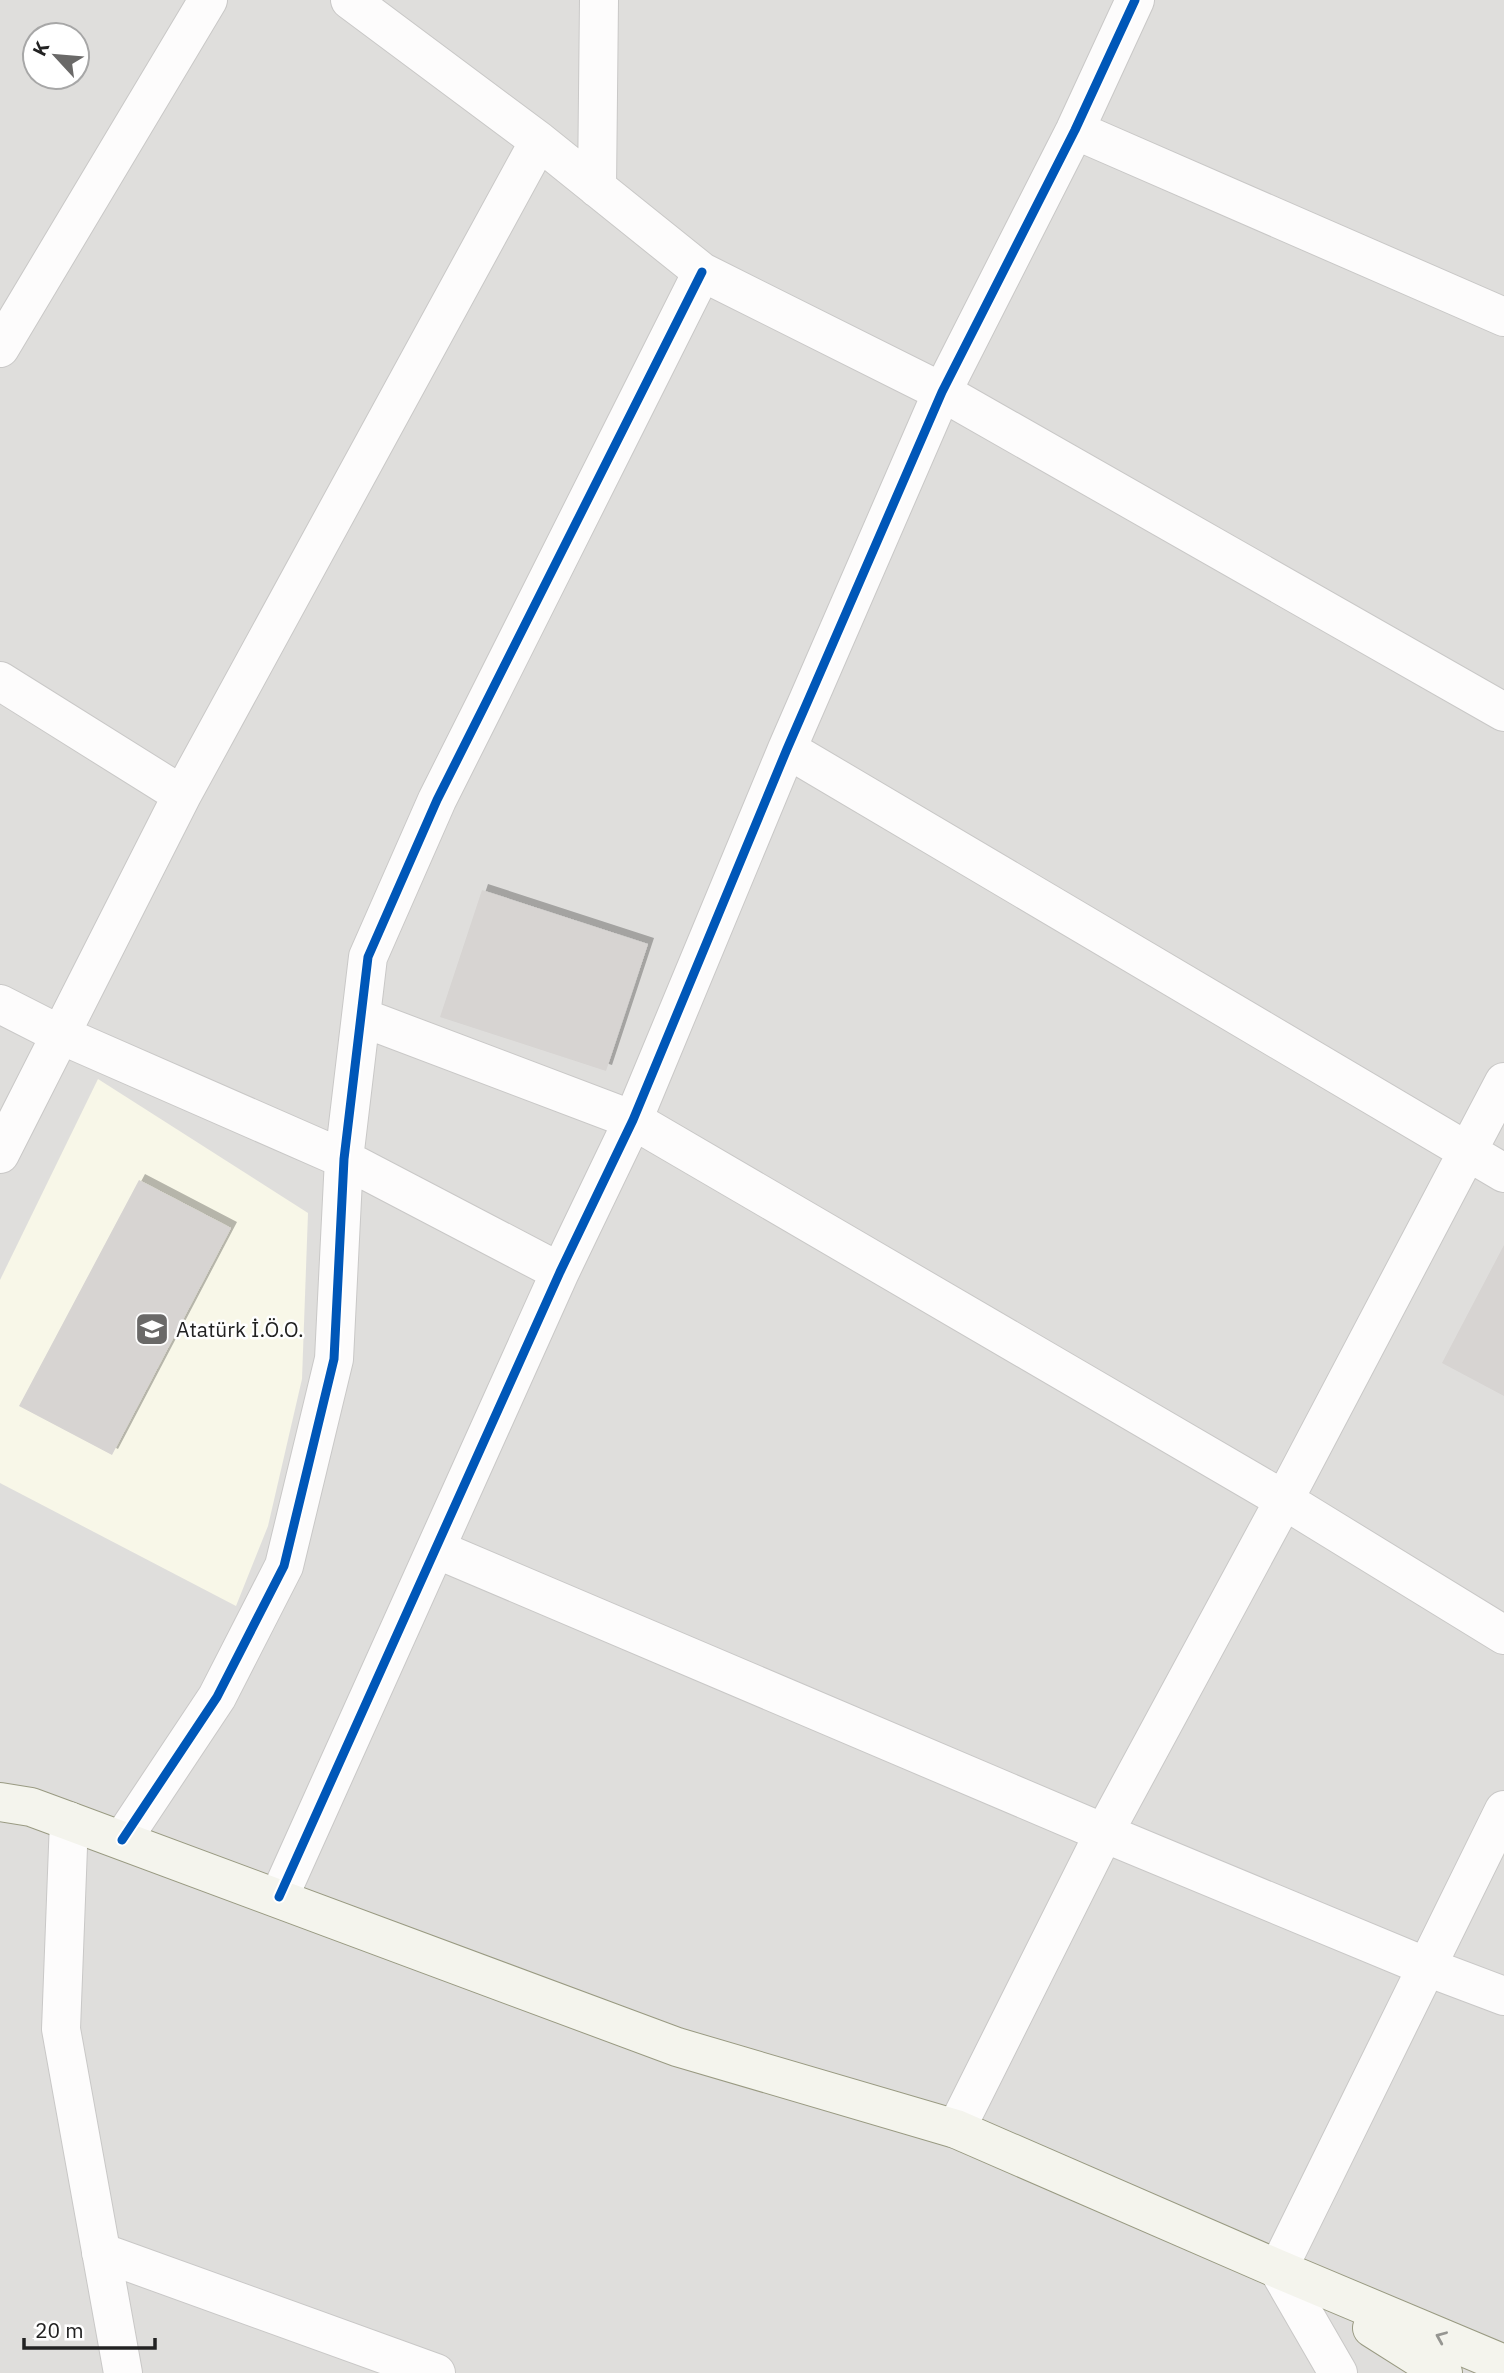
<svg xmlns="http://www.w3.org/2000/svg" width="1504" height="2373" font-family="'IBM Plex Sans',sans-serif">
  <style>
    .residential { fill: #dfdedc; fill-rule: evenodd }
    .education { fill: #f8f7e8 }
    .building { fill: #d7d4d2; filter: url(#shadow) }
    .lines { fill: none; stroke-linecap: round; stroke-linejoin: round }
    .minor-casing { stroke: #c9c8c7; stroke-width: 40 }
    .tertiary-casing { stroke: #c9c8c7; stroke-width: 40 }
    .secondary-casing { stroke: #999a82; stroke-width: 40 }
    .minor { stroke: #fdfcfc; stroke-width: 38 }
    .tertiary { stroke: #fdfcfc; stroke-width: 38 }
    .secondary { stroke: #f4f4ed; stroke-width: 38 }
    .cycleway-casing { stroke: #fff; stroke-width: 13 }
    .cycleway { stroke: #0057b8; stroke-width: 9 }
    .oneway { stroke: #969692 }
    .labels { text-anchor: middle; dominant-baseline: central; stroke-width: 5; stroke-linejoin: round; paint-order: stroke }
    .poi-label { font-size: 21px; fill: #222; stroke: #fff; text-anchor: start }
  </style>
  <defs>
    <filter id="shadow"><feDropShadow dx="6" dy="-6" stdDeviation="0" flood-color="#0004"/></filter>
  </defs>
  <rect width="100%" height="100%" fill="#f0eeeb"/>
  <!-- residential -->
  <path class="residential" d="M0,0H1504V2373H0ZM35,35H77V77H35Z"/>
  <!-- education -->
  <path class="education" d="M98,1079L308,1213L302,1379L268,1526L236,1606L0,1483V1280Z"/>
  <!-- building -->
  <path class="building" d="M482,890L648,944L606,1071L440,1017Z
    M139,1180L231,1228L112,1455L19,1406Z
    M1504,1245V1396L1442,1363Z"/>
  <g class="lines">
    <!-- minor casing -->
    <g class="minor-casing">
      <path id="minor" d="M350,0L539,141L702,272L942,392L1504,712
        M1075,130L1504,317
        M597,188L599,0
        M0,348L208,0
        M0,681L182,795
        M787,749L1504,1173
        M0,1004L61,1035L344,1159L560,1272
        M361,1017L633,1120L1284,1500L1504,1635
        M0,1154L182,795L539,141
        M436,1549L1104,1833L1427,1967L1504,1996
        M122,1840L217,1697L284,1566L334,1359L344,1159L368,957L437,800L702,272
        M279,1897L560,1272L633,1120L787,749L942,392L1075,130L1135,0
        M956,2129L1104,1833L1284,1500L1504,1082
        M101,2252L436,2373
        M1338,2373L1278,2269L1504,1810"/>
    </g>
    <!-- tertiary casing -->
    <g class="tertiary-casing">
      <path id="tertiary" d="M69,1821L61,2029L123,2373"/>
    </g>
    <!-- secondary casing -->
    <g class="secondary-casing">
      <path id="secondary" d="M0,1802L31,1807L69,1821L677,2047L956,2129L1278,2269L1504,2364
        M1372,2328L1443,2373"/>
    </g>
    <!-- minor -->
    <use href="#minor" class="minor"/>
    <!-- tertiary -->
    <use href="#tertiary" class="tertiary"/>
    <!-- secondary -->
    <use href="#secondary" class="secondary"/>
    <!-- cycleway casing -->
    <g class="cycleway-casing">
      <path id="cycleway" d="M122,1840L217,1697L284,1566L334,1359L344,1159L368,957L437,800L702,272
        M279,1897L560,1272L633,1120L787,749L942,392L1075,130L1135,0"/>
    </g>
    <!-- cycleway -->
    <use href="#cycleway" class="cycleway"/>
  </g>
  <!-- one-way arrows -->
  <defs><path id="oneway-chevron" d="M-2-3.5L2.5 0L-2 3.5" fill="none" stroke-width="1.6" stroke-linecap="round" stroke-linejoin="round" transform="scale(1.75)"/></defs>
  <use class="oneway" href="#oneway-chevron" transform="translate(1441 2337) rotate(-157)"/>
  <!-- icons -->
  <defs>
    <g id="school-square" transform="scale(1.75)"><rect x="-9" y="-9" width="18" height="18" rx="4" fill="#6a6968" stroke="#fff"/><path d="M0-5L7-2L0 1L-7-2ZM-4 1L0 2.5L4 1V4Q0 6-4 4Z" fill="#fff"/></g>
  </defs>
  <g fill-rule="evenodd">
    <use href="#school-square" x="152" y="1329"/>
  </g>
  <g class="labels">
    <!-- poi labels -->
    <g class="poi-label">
      <text x="176" y="1329">Atatürk İ.Ö.O.</text>
    </g>
  </g>
  <!-- north arrow -->
  <g transform="translate(56 56) rotate(296)"><circle r="33" fill="#ffffff" stroke="#a7a7a7" stroke-width="2"/>
  <path d="M0-5L12 26L0 18L-12 26Z" fill="#6a6968"/>
  <text y="-10" font-size="19" font-weight="bold" text-anchor="middle" fill="#222222">K</text>
  </g>
  <!-- scale -->
  <path d="M24 2338v10h131v-10" fill="none" stroke="#222222" stroke-width="3.5"/>
  <text x="35" y="2338" font-size="21" fill="#222222" stroke="#ffffff" stroke-width="5" paint-order="stroke">20 m</text>
</svg>
